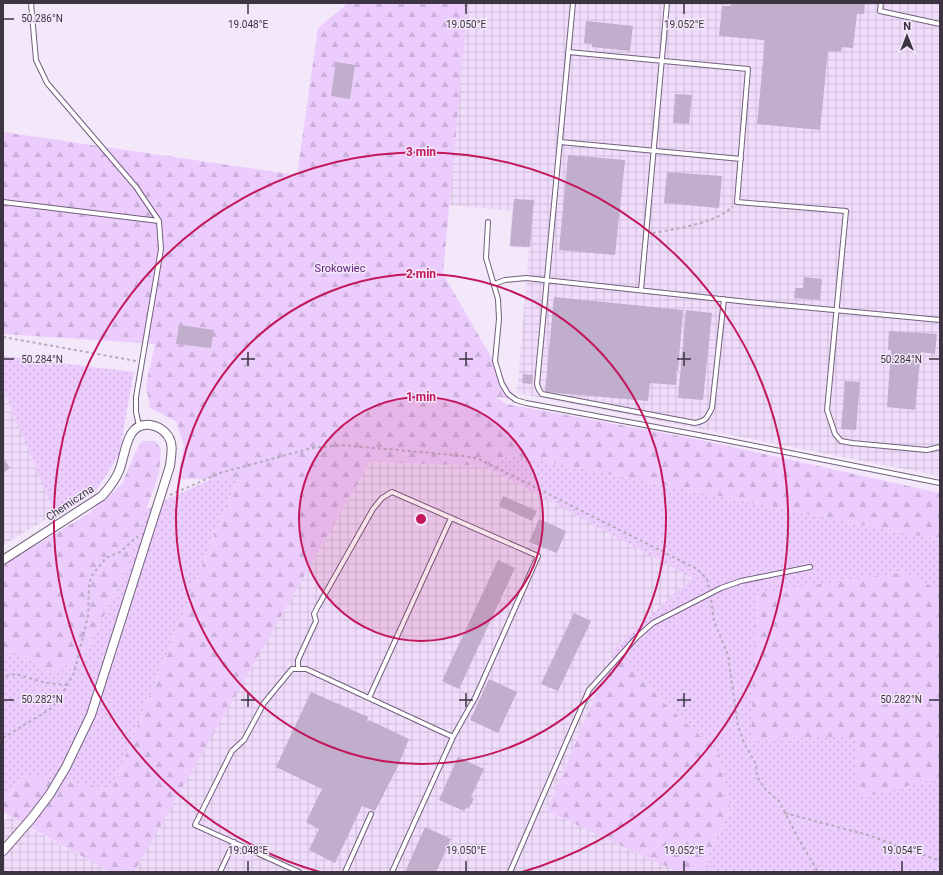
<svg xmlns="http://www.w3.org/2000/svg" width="943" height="875" font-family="Roboto,sans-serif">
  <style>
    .industrial { fill: url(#industrial-grid) }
    .grass { fill: url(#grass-dots) }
    .forest { fill: url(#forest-firs) }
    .building { fill: #c1adcc }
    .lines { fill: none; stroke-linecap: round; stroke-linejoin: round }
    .service-casing { stroke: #72607c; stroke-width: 6 }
    .minor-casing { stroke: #72607c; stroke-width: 10 }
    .path { stroke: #b6abbc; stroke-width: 2; stroke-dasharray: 3 3; stroke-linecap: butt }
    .service { stroke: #fff; stroke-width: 4 }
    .minor { stroke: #fff; stroke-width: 8 }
    .ticks { fill: none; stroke: #3c3441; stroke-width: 1.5 }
    .ring { fill: none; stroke: #c2185b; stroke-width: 2 }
    .labels { text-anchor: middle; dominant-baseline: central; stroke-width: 3; stroke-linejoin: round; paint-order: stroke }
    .park-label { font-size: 11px; fill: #5f217b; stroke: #f3e7fa }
    .street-label { font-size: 11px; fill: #3c3441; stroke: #f3e7fa }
    .ticks-label { font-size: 10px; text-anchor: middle; fill: #3c3441; stroke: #f3e7fa; stroke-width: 3; stroke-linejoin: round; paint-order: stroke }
    .centre { fill: #c2185b; stroke: #f3e7fa; stroke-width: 2 }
    .ring-label { font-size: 12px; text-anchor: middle; font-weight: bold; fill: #c2185b; stroke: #f3e7fa; stroke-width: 3; stroke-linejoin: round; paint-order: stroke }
  </style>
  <defs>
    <pattern id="industrial-grid" width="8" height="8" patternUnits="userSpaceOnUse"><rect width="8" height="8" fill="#f0dcfb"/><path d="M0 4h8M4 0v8" fill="none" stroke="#cfbdd8"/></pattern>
    <pattern id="grass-dots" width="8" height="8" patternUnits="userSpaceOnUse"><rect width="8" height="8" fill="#ebccfd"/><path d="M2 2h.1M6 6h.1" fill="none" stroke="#cab0da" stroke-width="1.8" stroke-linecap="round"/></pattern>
    <pattern id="forest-firs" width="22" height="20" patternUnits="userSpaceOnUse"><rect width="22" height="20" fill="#ebccfd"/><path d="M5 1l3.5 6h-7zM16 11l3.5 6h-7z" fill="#cab0da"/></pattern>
  </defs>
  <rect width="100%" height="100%" fill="#f3e7fa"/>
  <!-- industrial -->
  <path class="industrial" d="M461,3H940V476L517,393L529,248L509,247L512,211L441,204Z
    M3,389L55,514L3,545Z
    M370,462L485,466L692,578L614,649L547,811L678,872H134Z
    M8,816L110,872H3V822Z"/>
  <!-- grass -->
  <path class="grass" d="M3,356L134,372L119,455L96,491L55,514L3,389Z
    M513,455L940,540V872H716L704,864L730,810L719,752L669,708L615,648L692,578L485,466Z
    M238,477L112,789L23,776L3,802V655L13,650L55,676L91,642L121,581L146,509L211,479Z"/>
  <!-- forest -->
  <path class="forest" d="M348,3H468L443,274L516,400L496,397L506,404L701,440L940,493V540L513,455L485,466L370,462L134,872H110L3,812V803L23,776L112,789L238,477L211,479H178L184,446L176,421L150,408L146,385L155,344L3,334V132L297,175L318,28Z
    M142,441H155L161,449L159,473L121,581L91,642L55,676L13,650L3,655V565L88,514L122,484L135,453Z
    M906,572L940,591V778L859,798L855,737L751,739L756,593Z
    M615,648L669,708L719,752L730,810L704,864L716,872H678L547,811Z"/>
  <!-- building -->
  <path class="building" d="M731,3H865L864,14H857L853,48L842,47L841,52L828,51L820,130L757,124L765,40L719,36L722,6H731Z
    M586,21L633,26L630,51L592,47V44L584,43Z
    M336,62L355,65L350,99L331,96Z
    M675,94L692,95L689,124L673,123Z
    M568,155L625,160L615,255L559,250Z
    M667,172L722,176L719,208L664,203Z
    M514,199L534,200L530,247L510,246Z
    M804,277L822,279L820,300L794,298L795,288H803Z
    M554,297L683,310L678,371H676V374H677L676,385L650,383L648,401L545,392Z
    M686,310L712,313L703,400L678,398Z
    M179,325L214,330L211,348L176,344Z
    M889,331L937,334L935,354L921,352L915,410L887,407L891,350H888Z
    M523,374L533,375L532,384L522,383Z
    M845,381L860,382L856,430L841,429Z
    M3,458L10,468L3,473Z
    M503,496L537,511L532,521L499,506Z
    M539,519L566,531L557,553L529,542Z
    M498,560L515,568L459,689L442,681Z
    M574,613L591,621L558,691L541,684Z
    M489,679L517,692L498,733L470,720Z
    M311,692L368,717L367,721H368L369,720L409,739L397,768L375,811L362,806L335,863L309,850L319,829L306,822L322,789L276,767Z
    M458,757L484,769L471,797L474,799L469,808L467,807L464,811L439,800Z
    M425,827L451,839L436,872H405Z"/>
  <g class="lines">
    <!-- service casing -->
    <g class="service-casing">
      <path id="service" d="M31,3L36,60L47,83L136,187L159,221L161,249L136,397V412L139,426
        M573,3L537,384L539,390L542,394L695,423C706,421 707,418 712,408L724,299
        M881,3L880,11L940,24
        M568,52L748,69L737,202L846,211L827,410L835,434L841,441L852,443L927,450L940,447
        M560,142L741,159
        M3,202L159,221
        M488,222L486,258L498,299L499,319L495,361L502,384L508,394L516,400L526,403L720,439L940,483
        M494,284L505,280L526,278L748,302L940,320
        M641,290L667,3
        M298,669V660L316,621L314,614L317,608L373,509L382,498L392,492L538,556L476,696L453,737L392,872
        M369,698L451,518
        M220,872L234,842
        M299,872L195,825L232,751L244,740L264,703L292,669H306L453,737
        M345,872L371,814
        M510,872L589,690L637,637L653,623L721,588L741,581L810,567"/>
    </g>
    <!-- minor casing -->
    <g class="minor-casing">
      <path id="minor" d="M3,560L102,496C109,488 115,481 119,471C126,455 125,422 150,425C157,426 164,430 168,436C174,444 171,456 170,466L91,715L66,767L50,794L31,819L3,851"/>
    </g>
    <!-- path -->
    <path class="path" d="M653,233C676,229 717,223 733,206
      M3,337L136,361
      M170,495L220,473L312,448L341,445L465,456L479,459L697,569L707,579L709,588
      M711,600L714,621L728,655L738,726L745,745L756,764L757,777L766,790L779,801L798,838L818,872
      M6,676L16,674L46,683L67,685
      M3,738L52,708L62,694L74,673L88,616L89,583L93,574L106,558L120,552L138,536
      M785,813L868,835L940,861"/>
    <!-- service -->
    <use href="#service" class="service"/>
    <!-- minor -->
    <use href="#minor" class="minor"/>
  </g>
  <!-- ticks -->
  <path class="ticks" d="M248,4V14M466,4V14M684,4V14M4,19H14M248,352V366M466,352V366M684,352V366M4,359H14M241,359H255M459,359H473M677,359H691M929,359H939M248,693V707M466,693V707M684,693V707M4,700H14M241,700H255M459,700H473M677,700H691M929,700H939M248,861V871M466,861V871M684,861V871M902,861V871"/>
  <!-- distance rings -->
  <circle cx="421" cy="519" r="122" fill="#c2185b" fill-opacity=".12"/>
  <g class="ring">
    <circle cx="421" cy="519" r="122"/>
    <circle cx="421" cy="519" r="245"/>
    <path d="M320 872A367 367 0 1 1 522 872"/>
  </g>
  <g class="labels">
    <!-- park labels -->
    <g class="park-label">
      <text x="340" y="268">Srokowiec</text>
    </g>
    <!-- street labels -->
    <g class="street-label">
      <text transform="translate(70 503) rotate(-34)">Chemiczna</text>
    </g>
  </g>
  <g class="ticks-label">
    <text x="42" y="22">50.286°N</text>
    <text x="248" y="28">19.048°E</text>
    <text x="466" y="28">19.050°E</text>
    <text x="684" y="28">19.052°E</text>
    <text x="42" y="363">50.284°N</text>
    <text x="901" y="363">50.284°N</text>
    <text x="42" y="703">50.282°N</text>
    <text x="901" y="703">50.282°N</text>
    <text x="248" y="854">19.048°E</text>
    <text x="466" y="854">19.050°E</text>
    <text x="684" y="854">19.052°E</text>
    <text x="902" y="854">19.054°E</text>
  </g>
  <circle cx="421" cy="519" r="6" class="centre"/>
  <g class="ring-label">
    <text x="421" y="156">3 min</text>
    <text x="421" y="278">2 min</text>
    <text x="421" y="401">1 min</text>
  </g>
  <!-- border -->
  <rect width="943" height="875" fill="none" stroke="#3c3441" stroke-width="8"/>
  <!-- north arrow -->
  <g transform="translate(907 36)" stroke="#f3e7fa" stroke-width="3" paint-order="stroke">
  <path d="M0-3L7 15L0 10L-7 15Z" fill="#3c3441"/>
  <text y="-6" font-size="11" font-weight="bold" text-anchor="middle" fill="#3c3441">N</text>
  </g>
</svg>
